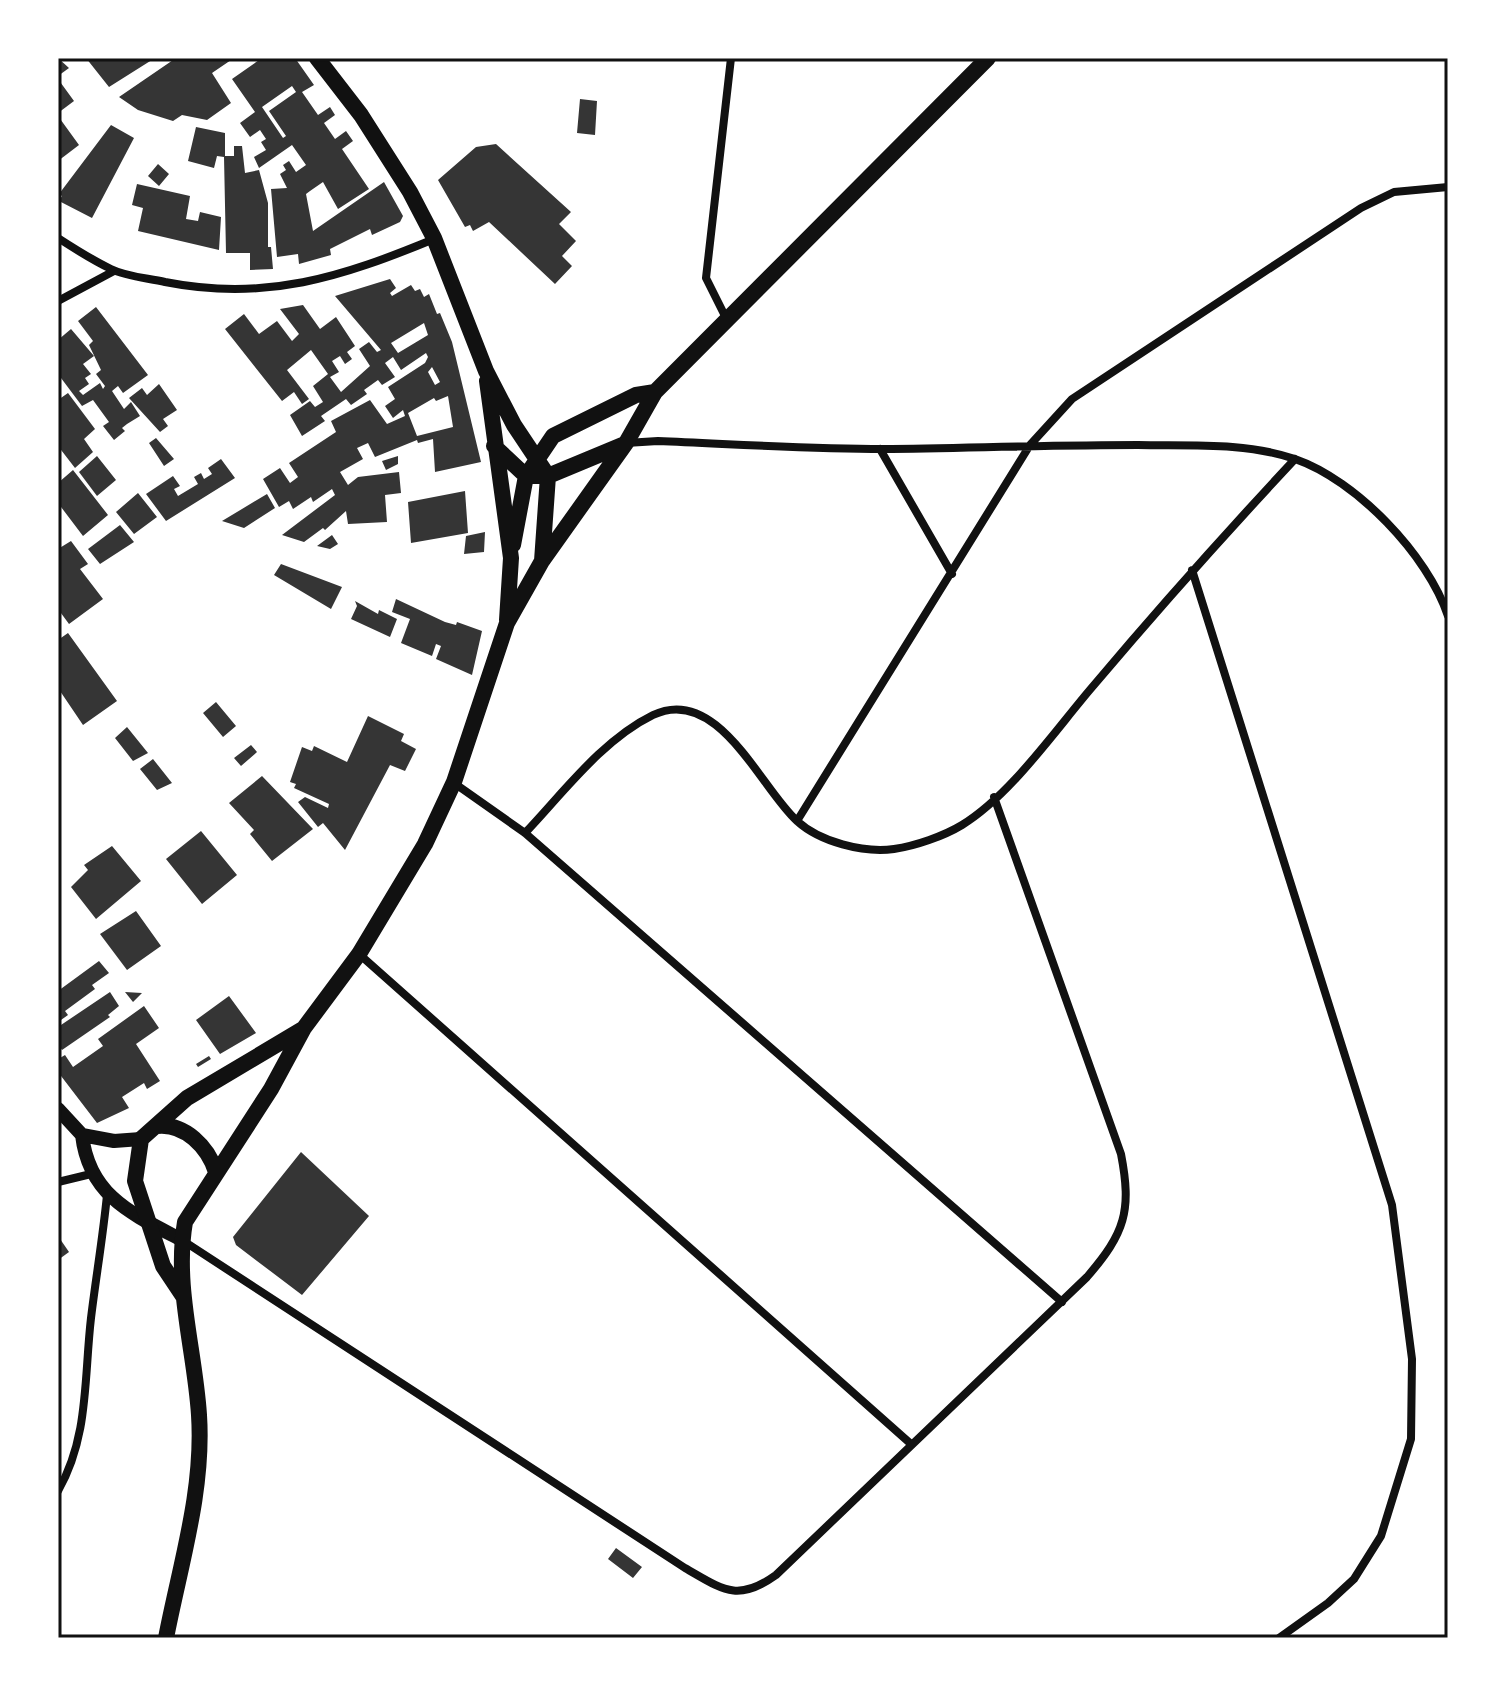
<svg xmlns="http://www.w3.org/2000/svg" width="1506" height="1696" font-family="'IBM Plex Sans',sans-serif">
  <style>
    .building { fill: #353535; fill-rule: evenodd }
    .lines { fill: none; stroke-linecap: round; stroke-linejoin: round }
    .minor { stroke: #111; stroke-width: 8 }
    .tertiary { stroke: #111; stroke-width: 14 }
    .secondary { stroke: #111; stroke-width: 16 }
    .neatline { fill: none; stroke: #111; stroke-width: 3 }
  </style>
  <rect width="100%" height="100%" fill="#fff"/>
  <!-- building -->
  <path class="building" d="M58,58L69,68L58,76Z
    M86,58H155L109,87Z
    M176,58H234L212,73L231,103L207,120L182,115L173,121L138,110L119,97Z
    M262,58H295L314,85L302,92L318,115L330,107L335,115L324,123L335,139L346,131L353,141L342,149L369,189L338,209L323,182L310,191L306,194L313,231L384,182L403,216L400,222L372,235L370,229L330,249L331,255L299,264L298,254L277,257L271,189L287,188L280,174L286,170L283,165L289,161L296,172L306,165L292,145L259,168L254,157L266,150L261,142L266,139L260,130L250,137L240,123L255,112L232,79ZM292,86L296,92L269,111L286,136L283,138L262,107Z
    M58,79L74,101L58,113Z
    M580,99L597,101L595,135L577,133Z
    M58,116L79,145L58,161Z
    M111,125L134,138L92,218L59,201L62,196L59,194Z
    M196,127L225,133V156H234V146H242L245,173L259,170L268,203V247H271L273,269L250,270V253H226L224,157L217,156L214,168L188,161Z
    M496,144L571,212L559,224L576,241L562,256L572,266L555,284L489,222L473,231L470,225L465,227L438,180L476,147Z
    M158,164L169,174L159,186L148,176Z
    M137,184L190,196L186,219L198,221L200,212L221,217L219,250L138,231L143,208L132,205Z
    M390,279L396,288L390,293L392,296L411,285L415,291L420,289L424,297L429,294L437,314L440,313L452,342L481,462L435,472L433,439L418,443L417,440L375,457L368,443L357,448L363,459L340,472L348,485L358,477L399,472L401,493L385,495L387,522L348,524L346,511L325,530L323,528L304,542L282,535L335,495L332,489L313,502L311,497L293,509L289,501L279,507L263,479L280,468L290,483L298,477L289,463L336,432L331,421L370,400L387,424L405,416L403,410L393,418L385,406L395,399L388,387L425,363L428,357L426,353L401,370L393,357L385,363L395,377L382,385L378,380L364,390L367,394L351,405L346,399L321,416L325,421L302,436L290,415L310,401L315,407L323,402L313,386L328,374L311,350L287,370L309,399L302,404L294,392L282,401L225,329L244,314L259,334L277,321L292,341L299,334L280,309L303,305L320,329L336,317L355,346L347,352L352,359L345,364L340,356L332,361L339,372L330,377L341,392L370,366L359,349L369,342L377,352L381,350L335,296ZM424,323L428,335L398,353L391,343ZM432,367L440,382L435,385L428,372ZM448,396L453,427L417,436L408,413L434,398L436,401Z
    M96,307L148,375L123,393L118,386L112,391L124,409L131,402L140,416L127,424L122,428L125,431L114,440L103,426L109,422L93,400L82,406L58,374V340L71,329L94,356L83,364L91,374L85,378L89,384L79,391L83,395L100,383L103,389L105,386L96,374L101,370L89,345L93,341L78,321Z
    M159,384L177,410L163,419L168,426L160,432L129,398L142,388L147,395Z
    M68,393L95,429L84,439L93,452L75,468L58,446V400Z
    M156,438L174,459L164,466L149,443Z
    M97,456L116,480L97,496L79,472Z
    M398,456V464L386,470L382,461Z
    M221,459L235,478L166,521L146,494L173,476L180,486L174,489L178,496L198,484L194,477L201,473L204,479L212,474L208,468Z
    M73,470L108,515L83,536L58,503V483Z
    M465,491L468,533L411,543L408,502Z
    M138,493L157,517L134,534L116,512Z
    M267,494L275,508L244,528L222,521Z
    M120,525L134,542L100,564L88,549Z
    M485,532L484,552L464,554L466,536Z
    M332,535L338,544L330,549L317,546Z
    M71,541L88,564L80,569L103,599L69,624L58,609V549Z
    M281,564L342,587L331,609L274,575Z
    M396,599L445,622L456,625L457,622L482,631L472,675L436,659L441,646L436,644L432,656L401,643L410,619L392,612Z
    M355,601L378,614L379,610L397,619L390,637L351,619L357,606Z
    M68,633L117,701L83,725L58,688V640Z
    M216,702L236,726L223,737L203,713Z
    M368,716L404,734L401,741L416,749L405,771L390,765L345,850L323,823L318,827L298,802L305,797L328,808L329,804L294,788L296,784L290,782L302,747L312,751L314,746L347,762Z
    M127,727L148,753L133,761L115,738Z
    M251,745L257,752L241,766L234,758Z
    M153,759L172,783L157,790L140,769Z
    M262,776L313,829L272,861L250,834L254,830L229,803Z
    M201,831L237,875L202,904L166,859Z
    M112,846L141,881L96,919L71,887L88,870L84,865Z
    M136,911L161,946L127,970L100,934Z
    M99,961L109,973L92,985L95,989L65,1011L68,1015L61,1020L58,991Z
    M110,992L119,1006L108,1015L110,1017L62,1050L58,1044V1027Z
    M125,992L142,993L133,1002Z
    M229,996L256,1033L220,1054L196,1020Z
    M144,1006L159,1028L136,1044L160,1081L147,1089L144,1083L122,1097L129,1108L97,1123L58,1072V1054L60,1058L65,1055L73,1067L103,1046L98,1039Z
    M209,1056L211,1059L198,1067L196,1064Z
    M301,1152L369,1216L302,1295L236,1245L233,1237Z
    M58,1236L69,1252L58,1260Z
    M616,1548L642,1567L633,1578L608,1559Z"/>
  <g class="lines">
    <!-- minor -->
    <path class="minor" d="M58,238C75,249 92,260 111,269C127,277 148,278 165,282C266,302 342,277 434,239
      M58,301L114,271
      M727,320L706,278L731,58
      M626,443L658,441C733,444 808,449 883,449C968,448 1053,445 1138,445C1190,446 1245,442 1295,459C1356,480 1428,555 1448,616
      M880,449L952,574
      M1192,570L1392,1205L1412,1359L1411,1439L1381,1536L1354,1579L1328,1603L1279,1638
      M454,783L525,833L1062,1302
      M797,821L1030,445L1072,399L1361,208L1394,192L1448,187
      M525,833C563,793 602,740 653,715C718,684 761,789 797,821C820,842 863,853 894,849C915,846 944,836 962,825C1011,795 1056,729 1094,685C1159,608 1226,533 1295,459
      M359,954L911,1444
      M58,1182L91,1174
      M182,1240L685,1568C722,1589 737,1603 776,1575L1087,1277C1125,1233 1132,1211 1121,1154L994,797
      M58,1491C89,1437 84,1378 91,1318C96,1277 103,1236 107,1195"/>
    <!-- tertiary -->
    <path class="tertiary" d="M58,1109L82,1135
      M82,1135C89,1196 132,1214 182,1240
      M82,1135L114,1141L141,1139"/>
    <!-- secondary -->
    <path class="secondary" d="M487,381L511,558L507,620
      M494,446L526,476H548L625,444
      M513,545L526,476L553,436L636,395L655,392
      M542,561L626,443L655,392L988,58
      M157,1126C185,1123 208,1147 216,1172
      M183,1296L163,1266L135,1181L141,1139L187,1098L303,1029
      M166,1638C180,1565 204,1491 199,1415C195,1351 174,1286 185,1222L271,1089L304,1028L359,954L425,844L454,782L507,623L542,561L548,476L514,425L486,371L434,238L410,192L361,115L317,58"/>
  </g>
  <!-- border -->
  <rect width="1506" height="1696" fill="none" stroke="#ffffff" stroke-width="120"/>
  <rect x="60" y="60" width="1386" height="1576" class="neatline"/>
</svg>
